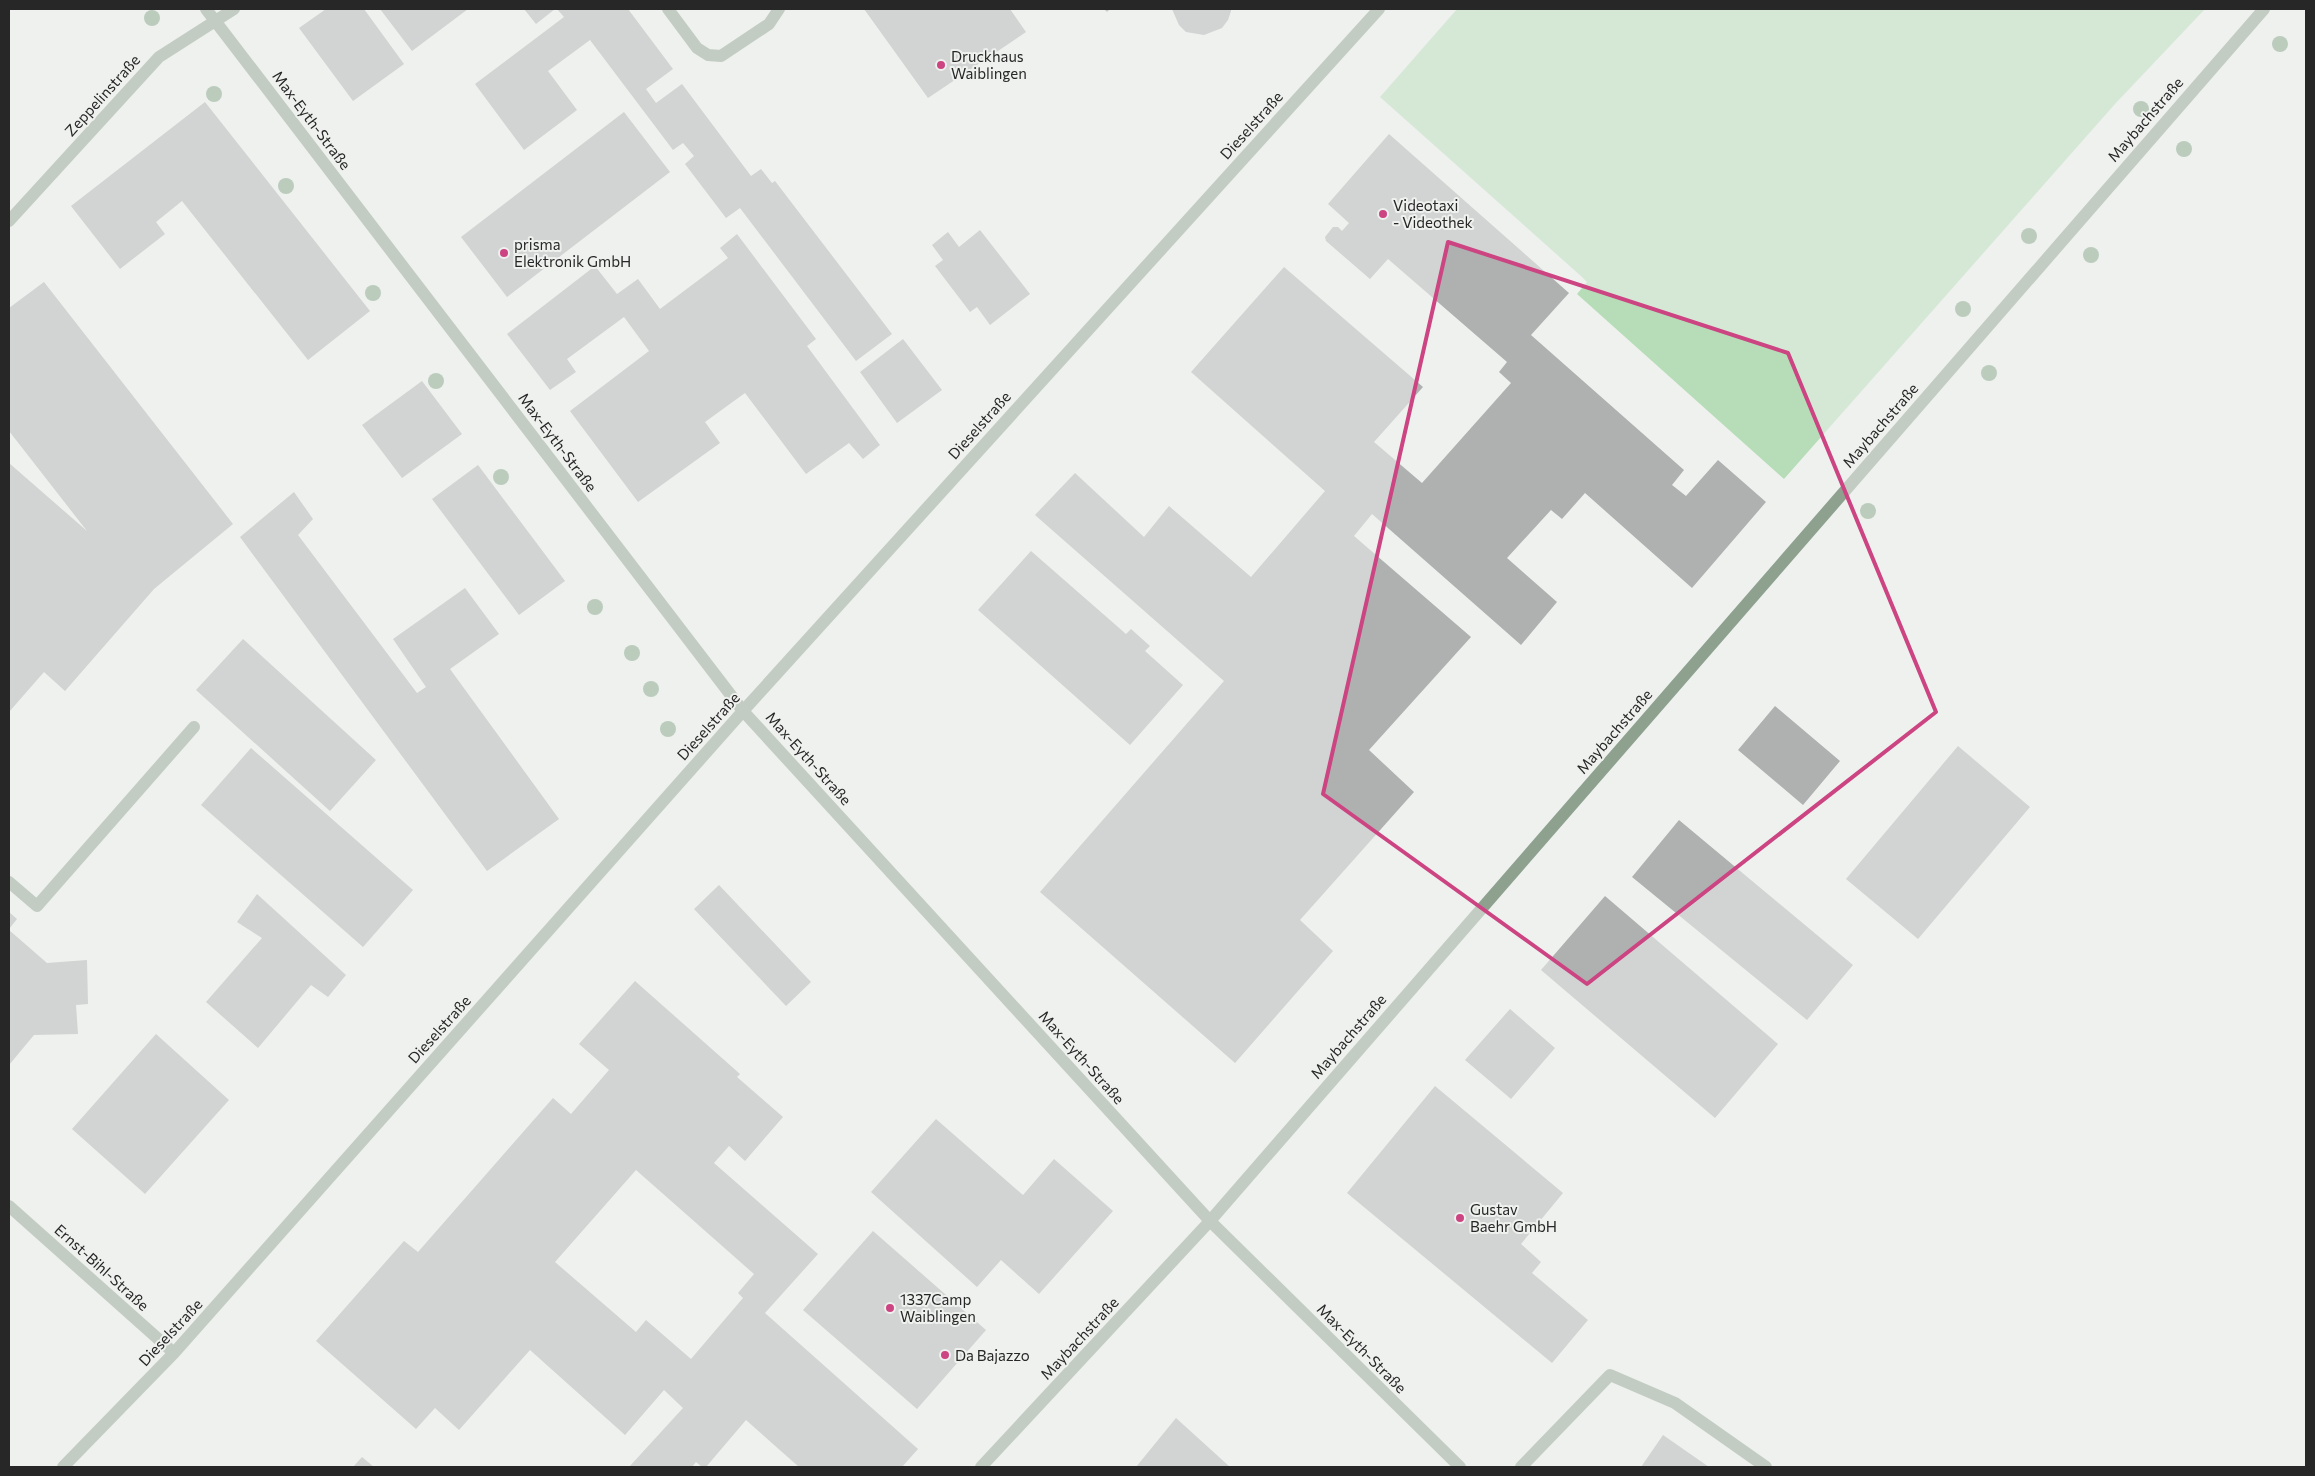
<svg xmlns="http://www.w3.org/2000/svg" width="2315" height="1476" font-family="Commissioner,sans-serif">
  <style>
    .green { fill: #b7ddb8 }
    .building { fill: #aeb1af; fill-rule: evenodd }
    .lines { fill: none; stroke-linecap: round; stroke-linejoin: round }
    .path { stroke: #9b9c9b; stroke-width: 3; stroke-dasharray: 5 2.5; stroke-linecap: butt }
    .minor { stroke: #8ea18f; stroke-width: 12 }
    .tree { fill: #7c9f81 }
    .marked { fill: none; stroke: #cc4482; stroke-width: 4; stroke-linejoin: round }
    .poi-dot { fill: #cc4482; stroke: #eff1ef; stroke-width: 2 }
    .labels { text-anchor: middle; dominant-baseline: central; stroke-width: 4; stroke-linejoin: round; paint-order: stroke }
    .poi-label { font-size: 15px; fill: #262726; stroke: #eff1ef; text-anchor: start }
    .street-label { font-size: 15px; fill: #262726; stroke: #eff1ef }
  </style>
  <rect width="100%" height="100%" fill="#eff1ef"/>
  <!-- green -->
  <path class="green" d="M1457,9H2205L2115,104L1784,479L1577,294L1587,282L1582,277L1380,97Z"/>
  <!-- building -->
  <path class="building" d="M326,9H364L404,64L353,101L299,28Z
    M380,9H468L412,51Z
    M524,9H555L536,24Z
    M557,9H628L673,69L646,89L656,103L682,84L751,176L761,169L772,183L775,181L892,334L856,361L740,208L726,218L685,164L694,156L683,143L673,150L590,40L548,71L577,110L524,150L475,84L564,17Z
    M864,9H1010L1026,32L928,98Z
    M1172,9H1231V11L1228,20L1222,28L1204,35L1186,32L1179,25Z
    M205,102L370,311L308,360L182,201L156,222L165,234L120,269L71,206Z
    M624,112L670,172L507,297L461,237Z
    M1389,134L1569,293L1531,335L1684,470L1672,485L1686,496L1718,460L1766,502L1692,588L1585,493L1562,519L1551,510L1507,558L1557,602L1521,645L1372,514L1354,536L1471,637L1369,750L1414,792L1300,920L1333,951L1235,1063L1040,892L1224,681L1035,515L1075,473L1144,537L1169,506L1251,577L1325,491L1191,372L1284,267L1423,387L1374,442L1422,483L1511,383L1499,372L1507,362L1388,259L1370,279L1326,241L1325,237L1333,227H1338L1342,231L1349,223L1328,204Z
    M980,230L1030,294L990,325L977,307L970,312L935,266L943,260L932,245L948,232L959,247Z
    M737,234L816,339L807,346L880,445L863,459L849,443L806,474L745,393L705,422L720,443L638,502L570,411L649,351L624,317L567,359L576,372L550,390L507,334L595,266L617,294L638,279L660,309L728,258L720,248Z
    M44,282L233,524L154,589L65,691L44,672L9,712V463L87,531L9,431V308Z
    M903,339L942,390L897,423L860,372Z
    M422,381L462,434L402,478L362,425Z
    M478,465L565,581L519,615L432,499Z
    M294,492L313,519L298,535L417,693L426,687L393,639L465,588L499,634L450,669L559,819L487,871L240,537Z
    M1031,551L1126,634L1131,629L1150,646L1145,651L1183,685L1130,745L978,610Z
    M243,639L376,760L330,811L196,690Z
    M1775,706L1840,761L1803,805L1738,750Z
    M1958,746L2030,807L1918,939L1846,879Z
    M251,748L413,890L363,947L201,805Z
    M1679,820L1853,965L1807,1020L1632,877Z
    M719,885L811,982L786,1006L694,909Z
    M257,894L346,975L328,997L311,985L258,1048L206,1002L262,938L237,922Z
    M1605,896L1778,1044L1715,1118L1541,970Z
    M9,912L17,919L9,929Z
    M9,930L47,963L87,960L88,1004L76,1005L78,1034L34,1035L9,1065Z
    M635,981L740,1074L737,1077L783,1117L745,1161L729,1146L714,1163L818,1254L765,1313L918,1449L902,1467H799L746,1420L706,1467H702L696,1462L692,1467H629L683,1408L664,1390L625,1435L530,1350L459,1430L435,1408L416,1429L316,1341L404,1241L418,1252L553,1098L571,1114L609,1070L579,1044ZM636,1170L754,1274L738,1293L743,1298L691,1359L646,1320L636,1332L555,1262Z
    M1510,1009L1555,1048L1511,1099L1465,1060Z
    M156,1034L229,1100L145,1194L72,1129Z
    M1435,1086L1563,1193L1521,1244L1541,1262L1532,1273L1588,1320L1552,1363L1347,1193Z
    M936,1119L1023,1195L1054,1159L1113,1211L1039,1294L1001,1260L977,1287L871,1192Z
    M873,1231L986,1330L917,1409L803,1310Z
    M1176,1418L1230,1467H1136Z
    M1663,1435L1709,1467H1641Z
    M362,1457L374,1467H353Z"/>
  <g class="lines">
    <!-- path -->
    <path class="path" d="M1106,9L1108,11"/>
    <!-- minor -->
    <path class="minor" d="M206,9L743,711L1210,1221L1460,1467
      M668,9L697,48L708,55L721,56L769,24L779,9
      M9,221L159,57L234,9
      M9,882L37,906L194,727
      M9,1206L174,1353
      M63,1467L174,1353L743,711L1379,9
      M981,1467L1210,1221L2264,9
      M1521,1467L1610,1375L1675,1403L1766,1467"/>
  </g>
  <!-- trees -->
  <g class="tree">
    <circle cx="152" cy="18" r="8"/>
    <circle cx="2280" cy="44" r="8"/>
    <circle cx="214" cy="94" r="8"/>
    <circle cx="2141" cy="109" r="8"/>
    <circle cx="2184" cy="149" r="8"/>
    <circle cx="286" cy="186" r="8"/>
    <circle cx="2029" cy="236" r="8"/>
    <circle cx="2091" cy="255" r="8"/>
    <circle cx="373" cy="293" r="8"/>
    <circle cx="1963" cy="309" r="8"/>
    <circle cx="1989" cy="373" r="8"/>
    <circle cx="436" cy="381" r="8"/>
    <circle cx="501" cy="477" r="8"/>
    <circle cx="1868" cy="511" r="8"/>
    <circle cx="595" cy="607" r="8"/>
    <circle cx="632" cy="653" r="8"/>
    <circle cx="651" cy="689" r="8"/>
    <circle cx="668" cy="729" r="8"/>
  </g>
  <!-- marked area -->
  <path d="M0 0H2315V1476H0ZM1448,242L1788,353L1936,712L1587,984L1323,794Z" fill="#eff1ef" fill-opacity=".55" fill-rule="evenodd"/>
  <path class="marked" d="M1448,242L1788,353L1936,712L1587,984L1323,794Z"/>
  <!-- markers -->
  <g class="poi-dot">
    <circle cx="941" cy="65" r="5"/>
    <circle cx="1383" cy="214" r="5"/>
    <circle cx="504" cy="253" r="5"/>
    <circle cx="1460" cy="1218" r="5"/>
    <circle cx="890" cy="1308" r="5"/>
    <circle cx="945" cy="1355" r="5"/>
  </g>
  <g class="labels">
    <!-- poi labels -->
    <g class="poi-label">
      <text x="951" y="56">Druckhaus<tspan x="951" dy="17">Waiblingen</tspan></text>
      <text x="1393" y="205">Videotaxi<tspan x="1393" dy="17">- Videothek</tspan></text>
      <text x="514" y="244">prisma<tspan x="514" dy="17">Elektronik GmbH</tspan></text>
      <text x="1470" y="1209">Gustav<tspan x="1470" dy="17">Baehr GmbH</tspan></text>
      <text x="900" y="1299">1337Camp<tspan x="900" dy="17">Waiblingen</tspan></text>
      <text x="955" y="1355">Da Bajazzo</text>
    </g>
    <!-- street labels -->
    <g class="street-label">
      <text transform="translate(102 95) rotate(-48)">Zeppelinstraße</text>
      <text transform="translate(2145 119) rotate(-49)">Maybachstraße</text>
      <text transform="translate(312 120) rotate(53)">Max-Eyth-Straße</text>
      <text transform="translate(1251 125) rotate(-48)">Dieselstraße</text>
      <text transform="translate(979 425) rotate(-48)">Dieselstraße</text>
      <text transform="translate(1880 425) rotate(-49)">Maybachstraße</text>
      <text transform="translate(558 442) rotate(53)">Max-Eyth-Straße</text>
      <text transform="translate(708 726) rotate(-48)">Dieselstraße</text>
      <text transform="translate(1614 731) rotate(-49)">Maybachstraße</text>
      <text transform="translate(809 758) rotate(48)">Max-Eyth-Straße</text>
      <text transform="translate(439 1029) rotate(-48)">Dieselstraße</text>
      <text transform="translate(1348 1036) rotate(-49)">Maybachstraße</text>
      <text transform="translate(1082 1057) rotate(48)">Max-Eyth-Straße</text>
      <text transform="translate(102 1267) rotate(42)">Ernst-Bihl-Straße</text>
      <text transform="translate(170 1332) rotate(-47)">Dieselstraße</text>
      <text transform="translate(1079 1338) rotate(-47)">Maybachstraße</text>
      <text transform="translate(1362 1348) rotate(45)">Max-Eyth-Straße</text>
    </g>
  </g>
  <!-- border -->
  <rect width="2315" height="1476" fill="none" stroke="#262726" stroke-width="20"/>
</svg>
